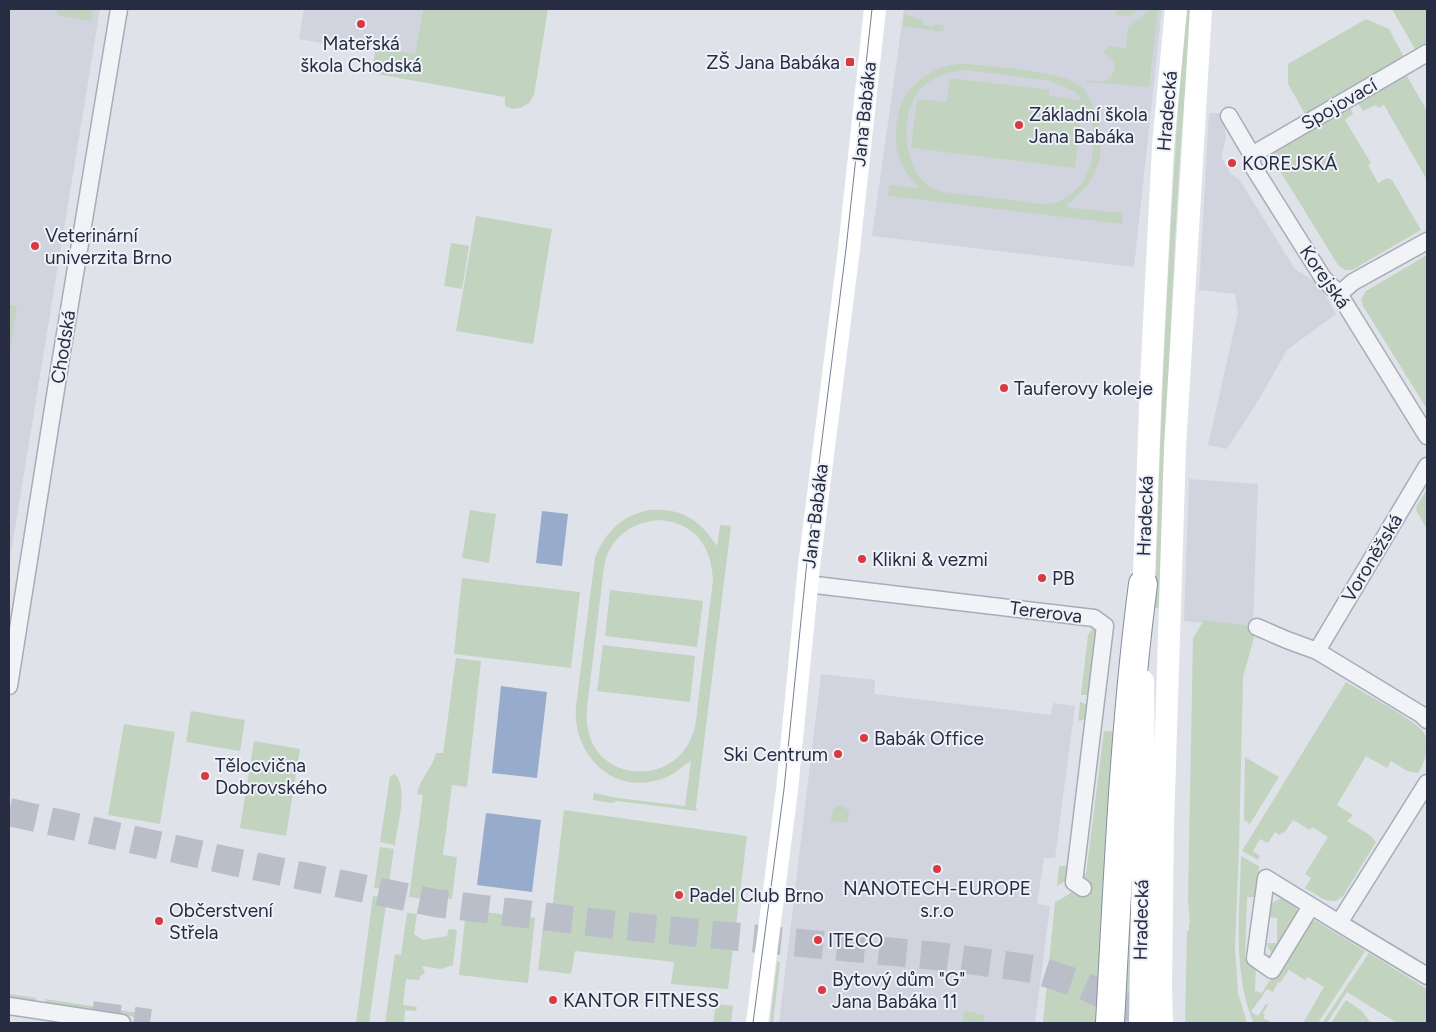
<svg xmlns="http://www.w3.org/2000/svg" width="1436" height="1032" font-family="Figtree,sans-serif">
  <style>
    .built { fill: #d1d4df }
    .green { fill: #c2d4bf; fill-rule: evenodd }
    .water { fill: #97abcc }
    .lines { fill: none; stroke-linecap: round; stroke-linejoin: round }
    .highway-tunnel { stroke: #babec8; stroke-width: 28; stroke-dasharray: 28 14; stroke-linecap: butt }
    .street-casing { stroke: #a8acb7; stroke-width: 19 }
    .highway-casing { stroke: #858da1; stroke-width: 30 }
    .street { stroke: #f2f3f7; stroke-width: 16 }
    .secondary { stroke: #fff; stroke-width: 22 }
    .highway { stroke: #fff; stroke-width: 28 }
    .tram { stroke: #777f94; stroke-width: 1 }
    .poi-dot { fill: #d93940; stroke: #eef1f7; stroke-width: 2 }
    .labels { text-anchor: middle; dominant-baseline: central; stroke-width: 4; stroke-linejoin: round; paint-order: stroke }
    .poi-label { font-size: 19px; fill: #262d42; stroke: #eef1f7; text-anchor: start }
    .street-label { font-size: 19px; fill: #262d42; stroke: #eef1f7 }
  </style>
  <rect width="100%" height="100%" fill="#dfe2e9"/>
  <!-- built -->
  <path class="built" d="M9,9H100L9,565Z
    M304,9H423L415,54L376,47L375,50L338,43L337,46L299,39Z
    M904,9H1162L1134,267L872,236Z
    M1209,113H1223L1226,139L1221,157L1232,175L1239,179L1295,269L1320,285L1336,314L1287,350L1258,401L1227,449L1208,445L1238,313L1235,294L1199,290Z
    M1189,479L1258,484L1253,629L1184,621Z
    M821,674L875,680L874,694L1051,715L1053,703L1075,706L1055,858H1044L1037,904L1050,906L1035,1023H779Z"/>
  <!-- green -->
  <path class="green" d="M58,9H93L91,21L57,15Z
    M423,9H548L534,95L529,103L520,108L512,109L505,106V97L371,73L376,47L415,54Z
    M1117,9H1140L1129,16L1116,15Z
    M1151,9H1158L1149,87L1087,82L1088,80C1093,81 1099,82 1104,81C1112,78 1118,68 1113,60C1111,57 1106,55 1103,53L1109,46L1126,48L1128,27Z
    M1185,9H1192C1173,208 1167,408 1162,608H1155C1160,408 1170,208 1185,9Z
    M1392,9H1427V45L1416,51Z
    M904,14L923,20V25L933,27L934,24L944,26L943,32L903,26Z
    M1366,19L1389,29L1404,57L1308,119L1288,84V64Z
    M966,64C994,67 1055,70 1078,84C1086,89 1093,103 1096,113C1108,151 1099,183 1066,205L1071,208L1123,213L1122,224L888,196L889,185L919,188C913,180 906,173 901,163C895,150 895,134 897,121C899,113 900,105 904,98C911,84 931,70 947,66C953,64 960,64 966,64ZM967,70L1050,81L1074,91L1082,100L1049,96L1050,90L950,78L947,102L917,99L911,148L1075,168L1083,101C1094,119 1095,139 1092,159C1088,177 1075,196 1057,202C1043,206 1025,202 1011,200C988,197 966,195 943,192C938,190 932,189 929,186C900,165 899,104 927,83C939,74 953,72 967,70Z
    M1415,69L1414,71L1407,76L1427,111V180L1384,105L1378,108L1376,105L1363,111L1356,100Z
    M1349,105L1353,114L1345,120L1371,163L1368,165L1378,183L1387,178L1392,180L1421,230L1352,270H1345L1338,265L1274,161V153L1278,146Z
    M476,216L552,229L533,344L456,331Z
    M451,243L469,246L462,289L444,286Z
    M1427,255V409L1363,306L1361,299L1366,291Z
    M9,305L17,306L9,355Z
    M1427,490V529L1416,510L1417,505Z
    M470,510L496,514L489,563L462,558Z
    M650,510C682,508 700,520 717,546L720,525L731,526L696,807L697,811L617,801L612,803L593,800L594,793L618,798L685,806L691,761C680,768 672,777 658,780C610,794 572,753 576,706L595,558C605,532 622,515 650,510ZM660,520C696,524 711,546 713,580L695,728C692,735 690,743 685,749C665,778 619,779 598,752C588,739 586,724 587,708L604,567C609,538 631,522 660,520Z
    M462,578L580,592L571,668L454,654Z
    M610,590L703,601L697,647L605,636Z
    M1204,620L1257,627L1243,677L1239,848L1235,948L1238,993L1247,1023H1185L1187,931H1189V923H1190L1188,900L1193,638Z
    M1095,625L1098,633L1090,695H1081L1088,635Z
    M603,645L695,656L690,702L597,691Z
    M456,658L481,661L467,787L452,785L443,855L457,857L452,899L426,896L424,899L409,897L423,795L417,794C420,778 432,769 436,753H443Z
    M1346,682C1362,692 1416,720 1424,733C1431,746 1425,761 1418,773L1407,771L1391,761L1387,768L1366,756L1337,805L1353,815L1347,821L1370,835L1376,842L1343,896L1336,901L1325,900L1305,888L1311,878L1305,874L1328,837L1312,827L1310,830L1293,820L1284,833L1282,832L1280,835L1275,832L1268,843L1260,839L1253,851L1260,856L1258,860L1242,851Z
    M1080,702L1089,705L1087,719L1078,721Z
    M191,711L245,720L240,751L186,742Z
    M124,724L175,732L160,824L108,815Z
    M1104,731L1120,732L1103,1023H1043L1055,902C1066,897 1074,891 1083,882L1082,876L1086,874Z
    M254,741L300,749L286,836L240,828Z
    M1245,757L1279,777L1250,824L1244,820Z
    M395,774C409,790 397,825 395,845L380,842L390,776Z
    M840,805L844,806L849,812L848,823L830,821L833,809Z
    M564,810L747,836L728,989L671,984L674,962L575,951L571,974L538,970L544,919H551Z
    M380,847L394,849L388,890L374,888Z
    M1241,856L1259,866L1258,897H1247L1245,957L1256,964L1255,991L1262,993L1303,925L1311,918L1365,951L1318,1023H1303L1324,987L1308,977L1305,980L1289,970L1280,983L1278,982L1273,992L1267,989L1251,1012L1258,1016L1266,1004L1268,1005L1263,1013L1265,1015L1263,1018L1273,1023L1253,1022C1232,970 1240,910 1241,856Z
    M1059,866H1070L1065,881L1057,886Z
    M373,896L387,898L369,1023H356Z
    M1279,899C1291,899 1296,904 1298,915L1273,953L1269,950L1267,943H1277V918L1267,917C1267,907 1271,903 1279,899Z
    M1127,909L1133,911L1131,1023H1121Z
    M466,910L535,918L528,983L459,975Z
    M407,913L417,914L414,934L423,940L447,936L449,929L457,930L453,965L441,969L422,966L425,973L420,976L419,980L406,979L403,1005L417,1007L416,1011L405,1010L404,1023H385L395,954L401,955Z
    M1369,953L1427,989V1023H1397L1347,992L1327,1023H1322Z
    M777,962H780L773,1023H770Z
    M9,994L37,998L34,1002L9,999Z
    M45,999L151,1015L150,1019L50,1005L46,1003Z
    M1346,1000L1362,1011L1371,1023H1331Z
    M716,1004L733,1006L731,1023H713Z
    M964,1011L985,1015L983,1023H962Z"/>
  <!-- water -->
  <path class="water" d="M542,511L568,514L562,566L536,563Z
    M501,686L547,692L537,778L492,773Z
    M486,813L541,820L532,892L477,885Z"/>
  <g class="lines">
    <!-- highway-tunnel -->
    <path class="highway-tunnel" d="M9,812L234,862L435,903L615,925L946,957L1033,969L1077,983L1129,1006L1160,1023
      M92,1015L150,1023"/>
    <!-- street casing -->
    <g class="street-casing">
      <path id="street" d="M1229,116L1252,155V165L1323,278L1339,294L1427,436
        M1252,155L1427,53
        M1339,294L1353,282L1427,241
        M807,584L1094,618L1105,626L1074,882L1083,888
        M1257,627L1287,640L1317,651L1422,715L1427,720
        M1317,651L1427,466
        M9,686L60,364L119,9
        M1427,783L1339,923L1427,976
        M1311,906L1272,970L1255,958L1266,878L1339,923
        M9,1006L122,1023"/>
    </g>
    <!-- highway casing -->
    <g class="highway-casing">
      <path id="highway" d="M1110,1023C1118,877 1124,730 1143,584"/>
    </g>
    <!-- street -->
    <use href="#street" class="street"/>
    <!-- secondary -->
    <path class="secondary" d="M1143,602L1151,381L1163,146L1176,9
      M757,1023L787,790L809,566L849,249L875,9
      M1140,1023L1144,801L1143,681
      M1162,1023L1161,984L1163,826L1175,448L1201,9"/>
    <!-- highway -->
    <use href="#highway" class="highway"/>
    <!-- tram -->
    <path class="tram" d="M753,1023L784,789L808,551L846,249L872,9"/>
  </g>
  <!-- markers -->
  <g class="poi-dot">
    <circle cx="361" cy="24" r="5"/>
    <rect x="845" y="57" width="10" height="10" rx="2.5"/>
    <circle cx="1019" cy="125" r="5"/>
    <circle cx="1232" cy="163" r="5"/>
    <circle cx="35" cy="246" r="5"/>
    <circle cx="1004" cy="388" r="5"/>
    <circle cx="862" cy="559" r="5"/>
    <circle cx="1042" cy="578" r="5"/>
    <circle cx="864" cy="738" r="5"/>
    <circle cx="838" cy="754" r="5"/>
    <circle cx="205" cy="776" r="5"/>
    <circle cx="937" cy="869" r="5"/>
    <circle cx="679" cy="895" r="5"/>
    <circle cx="159" cy="921" r="5"/>
    <circle cx="818" cy="940" r="5"/>
    <circle cx="822" cy="990" r="5"/>
    <circle cx="553" cy="1000" r="5"/>
  </g>
  <g class="labels">
    <!-- poi labels -->
    <g class="poi-label">
      <text x="361" y="43" text-anchor="middle">Mateřská<tspan x="361" dy="22">škola Chodská</tspan></text>
      <text x="840" y="62" text-anchor="end">ZŠ Jana Babáka</text>
      <text x="1029" y="114">Základní škola<tspan x="1029" dy="22">Jana Babáka</tspan></text>
      <text x="1242" y="163">KOREJSKÁ</text>
      <text x="45" y="235">Veterinární<tspan x="45" dy="22">univerzita Brno</tspan></text>
      <text x="1014" y="388">Tauferovy koleje</text>
      <text x="872" y="559">Klikni &amp; vezmi</text>
      <text x="1052" y="578">PB</text>
      <text x="874" y="738">Babák Office</text>
      <text x="828" y="754" text-anchor="end">Ski Centrum</text>
      <text x="215" y="765">Tělocvična<tspan x="215" dy="22">Dobrovského</tspan></text>
      <text x="937" y="888" text-anchor="middle">NANOTECH-EUROPE<tspan x="937" dy="22">s.r.o</tspan></text>
      <text x="689" y="895">Padel Club Brno</text>
      <text x="169" y="910">Občerstvení<tspan x="169" dy="22">Střela</tspan></text>
      <text x="828" y="940">ITECO</text>
      <text x="832" y="979">Bytový dům "G"<tspan x="832" dy="22">Jana Babáka 11</tspan></text>
      <text x="563" y="1000">KANTOR FITNESS</text>
    </g>
    <!-- street labels -->
    <g class="street-label">
      <text transform="translate(1339 104) rotate(-30)">Spojovací</text>
      <text transform="translate(1167 111) rotate(-85)">Hradecká</text>
      <text transform="translate(864 114) rotate(-84)">Jana Babáka</text>
      <text transform="translate(1325 277) rotate(55)">Korejská</text>
      <text transform="translate(63 347) rotate(-81)">Chodská</text>
      <text transform="translate(815 516) rotate(-83)">Jana Babáka</text>
      <text transform="translate(1145 516) rotate(-88)">Hradecká</text>
      <text transform="translate(1372 558) rotate(-59)">Voroněžská</text>
      <text transform="translate(1046 612) rotate(7)">Tererova</text>
      <text transform="translate(1141 920) rotate(-89)">Hradecká</text>
    </g>
  </g>
  <!-- border -->
  <rect width="1436" height="1032" fill="none" stroke="#262d42" stroke-width="20"/>
</svg>
